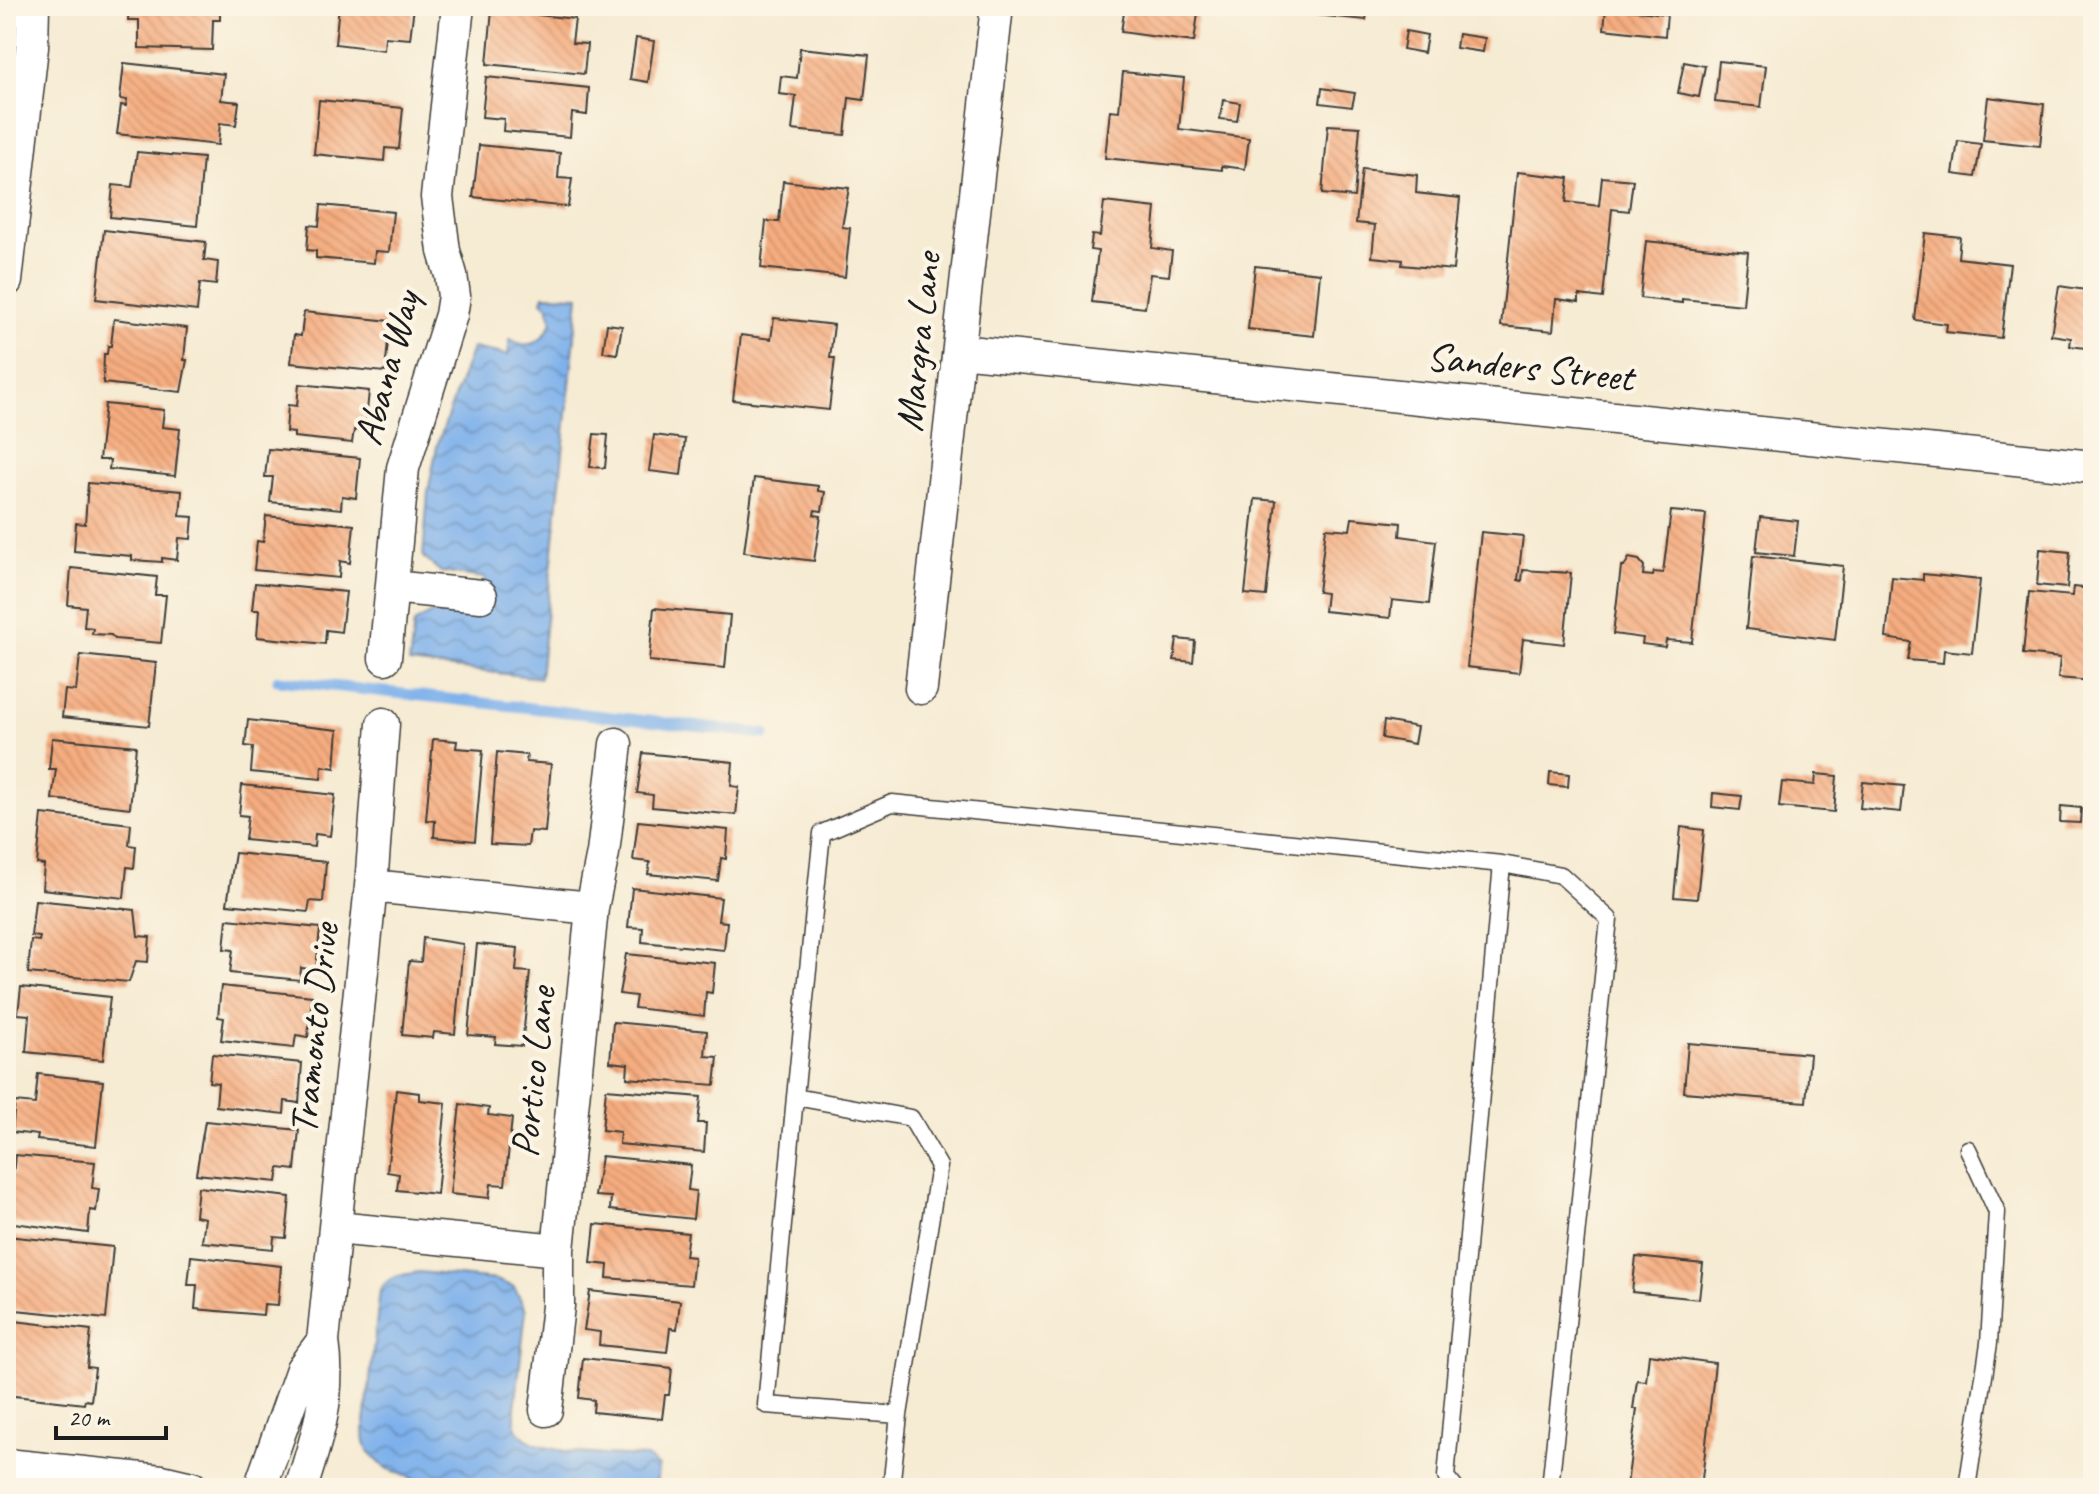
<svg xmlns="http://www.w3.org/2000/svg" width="2099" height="1494" font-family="Caveat,sans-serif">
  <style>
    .water { fill: url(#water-waves); stroke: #4d6684; stroke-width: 2 }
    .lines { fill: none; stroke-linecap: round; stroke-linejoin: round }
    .stream { stroke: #7eb1eb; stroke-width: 11 }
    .building { fill: url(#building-back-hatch) }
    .service-casing { stroke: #3d3b37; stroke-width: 19 }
    .minor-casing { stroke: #3d3b37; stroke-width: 35 }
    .service { stroke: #fff; stroke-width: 16 }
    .minor { stroke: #fff; stroke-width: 32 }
    .labels { text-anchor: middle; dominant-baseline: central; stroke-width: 8; stroke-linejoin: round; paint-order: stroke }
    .street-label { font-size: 40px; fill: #1c1c1c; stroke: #fcf5e5 }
  </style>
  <defs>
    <pattern id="water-waves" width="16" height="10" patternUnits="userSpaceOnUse" patternTransform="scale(2)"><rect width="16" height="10" fill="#7eb1eb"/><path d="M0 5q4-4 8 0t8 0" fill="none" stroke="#668fbe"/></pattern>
    <pattern id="building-back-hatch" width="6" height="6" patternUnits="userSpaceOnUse" patternTransform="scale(2)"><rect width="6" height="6" fill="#f5ac7f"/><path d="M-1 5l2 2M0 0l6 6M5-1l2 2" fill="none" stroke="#d1936d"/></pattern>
  </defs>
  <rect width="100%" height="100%" fill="#fcf5e5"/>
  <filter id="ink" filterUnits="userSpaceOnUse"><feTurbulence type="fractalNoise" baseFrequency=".0125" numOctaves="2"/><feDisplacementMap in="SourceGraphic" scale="16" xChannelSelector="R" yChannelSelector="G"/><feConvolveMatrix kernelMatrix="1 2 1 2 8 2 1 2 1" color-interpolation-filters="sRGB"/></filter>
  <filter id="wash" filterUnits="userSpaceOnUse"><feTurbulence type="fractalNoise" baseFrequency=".006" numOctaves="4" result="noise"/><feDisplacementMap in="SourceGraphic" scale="32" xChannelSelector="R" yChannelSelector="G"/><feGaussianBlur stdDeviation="1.8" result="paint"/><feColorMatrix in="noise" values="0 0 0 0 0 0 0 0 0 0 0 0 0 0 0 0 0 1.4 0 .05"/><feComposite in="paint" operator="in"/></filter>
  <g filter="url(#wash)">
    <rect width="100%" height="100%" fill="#f6ebd3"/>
    <!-- water -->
    <path class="water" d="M544,295L579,296L540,678L409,663L414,623L435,611L480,613L485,578L441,572L423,557L428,492L437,446L472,348L508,355L510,339C531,351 543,342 552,322L548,306L542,301Z
      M419,1272L496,1280L514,1287L526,1310L515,1409C515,1417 514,1426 520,1433C538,1456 618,1455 647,1457L658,1467L656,1488H435L384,1467L369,1452L365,1443L364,1432L380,1290C389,1275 403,1275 419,1272Z"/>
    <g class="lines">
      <!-- stream -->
      <path class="stream" d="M278,680L765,734"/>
    </g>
    <g id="blocks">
      <!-- building -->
      <path class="building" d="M129,6H220V20H213L212,50L139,48V20H128Z
        M339,6H414L410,39L385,37L384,50L335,44Z
        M1125,6H1199L1194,42L1121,32Z
        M1316,6H1368L1366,20L1316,15Z
        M1606,8L1667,14L1665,36L1604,29Z
        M492,10L575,19L572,43L587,44L584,74L487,64Z
        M1406,31L1427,35L1424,53L1403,49Z
        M1458,34L1485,38L1483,52L1456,48Z
        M636,38L654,41L648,82L630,79Z
        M800,48L869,55L864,100L849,98L845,135L792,130L796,96L779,94L781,76L797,78Z
        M1719,61L1766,66L1761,107L1715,102Z
        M1684,62L1705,66L1699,97L1678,93Z
        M124,63L224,74L221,100L239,102L236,125L220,123L218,145L117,134L121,105L126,106L127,100L120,99Z
        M1123,72L1184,78L1179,129L1249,138L1245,169L1222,166V170L1105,158L1110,110L1119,111Z
        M486,77L589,88L587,115L572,113L570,137L503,131L504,119L482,117Z
        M1322,88L1355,93L1352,107L1320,103Z
        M1988,97L2044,104L2040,146L1983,140Z
        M319,100L403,108L399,149L385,148L384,161L314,154Z
        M1223,100L1240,103L1237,121L1220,119Z
        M1328,125L1360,127L1354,197L1322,194Z
        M1958,141L1981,144L1975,177L1953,174Z
        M479,145L560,153L558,178L572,179L568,207L473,197Z
        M137,152L203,158L197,226L110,217L113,185L132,187Z
        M1362,169L1417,175L1416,193L1460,198L1453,270L1402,265L1403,260L1372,257L1375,225L1356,223Z
        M1517,172L1569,178L1566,202L1599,206L1602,177L1633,180L1629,211L1612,209L1603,298L1579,295V302L1556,299L1553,331L1501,326Z
        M783,181L849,188L842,227L850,228L845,277L761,268L766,221L779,222Z
        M1104,202L1156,208L1152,248L1172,251L1169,276L1150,274L1145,308L1092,302L1098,251L1090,250L1092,235L1100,236Z
        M321,205L393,212L389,252L375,251L374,263L316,258V251L307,250L309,225L319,226Z
        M104,230L206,242L204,260L218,262L216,285L200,283L197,311L96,299Z
        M1925,233L1960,237L1958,258L2010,264L2001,338L1946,332L1947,324L1915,320Z
        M1646,241L1748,252L1743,305L1682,299V303L1640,298Z
        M1255,266L1320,273L1314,336L1248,329Z
        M2059,286L2093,291V349L2070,346L2071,338L2051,335Z
        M304,312L390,321L385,372L291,363L294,335L301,336Z
        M774,318L834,325L830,358H835L829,410L733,400L741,335L771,339Z
        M114,319L187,328L184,360H187L181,392L103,383L104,354H107L108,346H111Z
        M607,324L622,326L617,354L603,352Z
        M299,384L369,391L365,431L354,430L352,443L294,437V433L286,432L288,405L297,406Z
        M105,404L164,410L162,427L180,429L175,476L109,469L110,460H99Z
        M594,434L608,435L605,468L590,467Z
        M654,435L685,439L681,475L649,471Z
        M268,449L360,458L356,498L342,496L341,509L270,502L273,477H265Z
        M754,478L818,486V491L825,492L822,511L815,510L814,515L821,516L814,561L744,552Z
        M88,483L182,491L180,516L193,517L191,539L179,538L177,560L162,558V562L132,560V556L74,551L76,523L85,524Z
        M1255,499L1276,501L1266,596L1245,594Z
        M1671,511L1706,514L1692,642L1666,640L1665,647L1642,644L1643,638L1613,634L1621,567H1624L1629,558L1639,560L1644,566L1643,575L1653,576L1654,572L1663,573Z
        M266,516L354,525L350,563L340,561L339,578L254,570L257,541L263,542Z
        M1760,517L1798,521L1794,556L1756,552Z
        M1352,518L1401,523L1400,536L1436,541L1429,604L1392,600L1390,618L1324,611L1326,593L1318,592L1326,528L1350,530Z
        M1481,532L1523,536L1518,580L1522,581L1523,570L1571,573L1564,644L1523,639L1519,673L1467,667Z
        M2040,549L2070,552L2067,588L2037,585Z
        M1753,556L1843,566L1835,640L1746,629Z
        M71,568L157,577L155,595H166L161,643L115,639L111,635L92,634L93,628L84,627L86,607L68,605Z
        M1923,574L1980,580L1972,653L1944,650L1943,663L1908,660L1911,642L1886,638L1892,577L1923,580Z
        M255,583L346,592L341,632L326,630L325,644L257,637L259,610H252Z
        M2073,587L2093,589V681L2058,678L2060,658L2023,654L2029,592L2072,596Z
        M654,608L730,615L725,668L649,661Z
        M1177,639L1195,641L1193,662L1174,660Z
        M80,655L156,663L149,726L62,717L65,690L76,691Z
        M248,720L338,730L335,768L322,766L321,779L251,772L253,747L245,746Z
        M1384,721L1417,727L1414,744L1382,738Z
        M52,738L136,746L130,808L52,799L56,769H49Z
        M433,739L457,741L456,748L483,750L475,841L434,837L435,821L426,820Z
        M497,752L527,755L526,762L551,764L545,832L530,831L528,846L490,844Z
        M643,753L733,762L731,786L739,787L736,815L652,807L653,795L637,793Z
        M1550,772L1569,774L1568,787L1549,785Z
        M1816,774L1837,776L1834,812L1779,807L1782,782L1815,785Z
        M1863,782L1904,786L1901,812L1860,808Z
        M242,785L335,795L330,836L315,834L314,847L245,840L248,816L239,815Z
        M1713,793L1742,796L1740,810L1712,807Z
        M2061,806L2081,808L2080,823L2060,822Z
        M42,814L131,824L129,845L136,846L134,868L127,867L124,898L42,889L44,865L37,864Z
        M638,821L728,830L726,859L721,858L718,881L648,874L650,862L633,860Z
        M1681,827L1704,830L1697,899L1674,897Z
        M235,853L326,862L323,902L310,901L308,912L227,904Z
        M632,888L721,898L718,921L727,922L724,950L642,942L643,928L628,927Z
        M35,900L135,910L138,936L150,937L148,962L136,961L129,982L28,973L31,940L39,941L40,937L31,936Z
        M227,919L320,928L316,970L301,968L300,980L230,973L233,950L224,949Z
        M423,938L463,944L455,1034L434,1032L433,1038L402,1035L409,961L421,962Z
        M477,944L518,948L516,971L530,972L522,1046L495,1044L496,1037L468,1035Z
        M626,954L715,963L712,993L706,992L704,1016L634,1008L636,996L619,994Z
        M221,986L312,996L308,1037L296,1035L294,1048L221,1040L224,1018L218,1017Z
        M21,987L110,997L103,1060L26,1052L29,1015L18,1014Z
        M613,1022L707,1031L705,1056L718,1057L715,1085L627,1078L628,1064L610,1062Z
        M1688,1043L1810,1054L1806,1102L1684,1092Z
        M212,1054L302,1063L299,1103L285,1101L284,1114L216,1106L218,1083L209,1082Z
        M38,1074L103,1081L96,1146L37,1140L38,1135L12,1132L15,1102L35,1104Z
        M606,1089L701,1097L698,1123H706L704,1152L619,1144L620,1132L602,1130Z
        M396,1090L419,1093V1100L446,1103L437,1194L397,1190L399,1174L387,1172Z
        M460,1104L489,1108L488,1115L512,1118L505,1185L491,1184L489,1198L450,1194Z
        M205,1121L299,1130L295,1170L279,1168L277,1182L196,1174Z
        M15,1155L95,1162L92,1188L99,1189L96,1211L90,1210L88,1233L6,1222V1174L13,1175Z
        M601,1156L691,1165L688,1190L696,1191L693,1219L610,1210L611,1197L595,1196Z
        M198,1187L290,1197L286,1238L274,1237L273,1249L202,1242L205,1218L195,1216Z
        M595,1224L688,1233L685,1256L694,1257L691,1285L607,1278L608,1265L591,1263Z
        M6,1236L113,1247L106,1319L6,1309Z
        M191,1256L281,1266L278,1305L264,1304L263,1315L195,1309L197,1285H188Z
        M1636,1257L1703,1264L1699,1299L1632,1292Z
        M590,1291L680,1301L677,1329L670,1328L667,1352L599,1345L600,1332L584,1330Z
        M6,1320L91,1330L87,1367L95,1368L91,1401L85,1400L84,1404L6,1395Z
        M1649,1354L1715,1363L1701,1488H1653L1627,1485L1637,1409H1633L1637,1380L1646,1381Z
        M583,1358L672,1368L669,1395H665L662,1419L593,1412L594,1400L579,1398Z"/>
    </g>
  </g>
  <g filter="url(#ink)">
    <use href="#blocks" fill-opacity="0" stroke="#3d3b37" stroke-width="2"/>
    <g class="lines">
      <!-- service casing -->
      <g class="service-casing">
        <path id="service" d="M795,1097L766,1405L899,1415
          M891,1488L899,1415L939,1166L911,1118L795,1097L822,833L892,803L1502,864L1561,875L1609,919L1550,1488
          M1455,1488L1446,1477L1502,864
          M1967,1488L1989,1343L1997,1212L1968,1149"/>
      </g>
      <!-- minor casing -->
      <g class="minor-casing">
        <path id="minor" d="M6,281L32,47L33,6
          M959,351L2093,467
          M392,587L481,596
          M385,658L403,468L451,315L454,296L451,275L444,251L437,197L458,6
          M921,688L997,6
          M371,886L592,908
          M336,1228L558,1250
          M546,1410L558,1306V1250L592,908L603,853L616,744
          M6,1465L162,1481L192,1488
          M260,1488L302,1369L323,1341
          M301,1488C318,1436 331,1396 323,1341L371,886L383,724"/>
      </g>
      <!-- service -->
      <use href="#service" class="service"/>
      <!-- minor -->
      <use href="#minor" class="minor"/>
    </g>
  </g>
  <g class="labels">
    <!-- street labels -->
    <g class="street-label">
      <text transform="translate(918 342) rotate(-84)">Margra Lane</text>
      <text transform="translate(1530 367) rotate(6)">Sanders Street</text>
      <text transform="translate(387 368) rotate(-75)">Abana Way</text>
      <text transform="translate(314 1029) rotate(-84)">Tramonto Drive</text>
      <text transform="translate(533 1072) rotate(-84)">Portico Lane</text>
    </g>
  </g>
  <!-- margin -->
  <rect width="2099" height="1494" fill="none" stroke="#fcf5e5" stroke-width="32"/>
  <!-- scale -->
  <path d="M56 1426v12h110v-12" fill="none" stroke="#1c1c1c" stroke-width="4"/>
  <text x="68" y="1426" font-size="24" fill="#1c1c1c" stroke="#fcf5e5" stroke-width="6" paint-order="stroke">20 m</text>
</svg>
